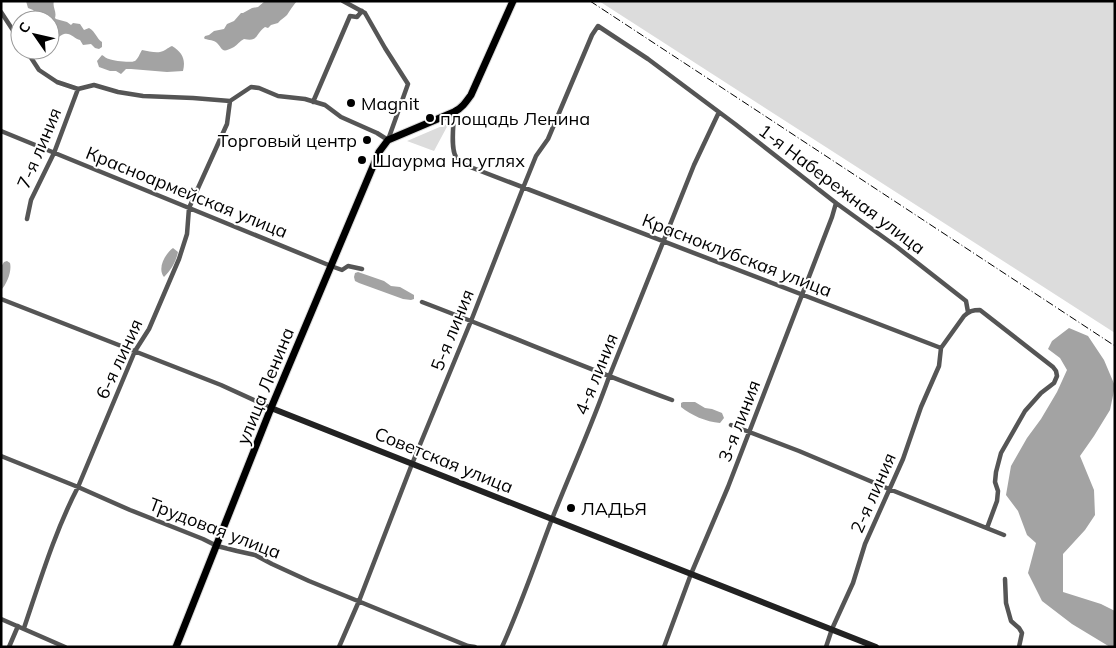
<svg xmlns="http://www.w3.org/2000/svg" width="1116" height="648" font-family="Mulish,sans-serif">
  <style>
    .green { fill: #dcdcdc }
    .water { fill: #a3a3a3 }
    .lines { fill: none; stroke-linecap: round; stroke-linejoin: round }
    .primary-casing { stroke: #dbdbdb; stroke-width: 9 }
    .street { stroke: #555; stroke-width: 4.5 }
    .secondary { stroke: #222; stroke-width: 6 }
    .primary { stroke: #000; stroke-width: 7 }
    .rail { stroke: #000; stroke-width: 1; stroke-dasharray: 8 2.5 1 2.5; stroke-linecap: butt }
    .poi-dot { fill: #000; stroke: #fff; stroke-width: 2 }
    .labels { text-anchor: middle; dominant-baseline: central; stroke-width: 4; stroke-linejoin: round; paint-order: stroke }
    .poi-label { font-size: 18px; fill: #000; stroke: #fff; text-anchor: start }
    .street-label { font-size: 18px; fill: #000; stroke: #fff }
  </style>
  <rect width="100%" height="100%" fill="#fff"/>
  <!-- green -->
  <path class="green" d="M599,1H1115V333Z
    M449,123L434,151L407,141Z"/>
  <!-- water -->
  <path class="water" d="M26,1H54C52,7 57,11 55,18L56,19L67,22L71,25L73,23L80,24L84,30L89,28C96,32 96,38 102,42V47L99,49L95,48L91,44L83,45L80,40C75,39 70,32 64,34C59,36 56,40 52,41V30L50,28V20H42L33,10L28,8Z
    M265,1H297C293,6 290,10 287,15C284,18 281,19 278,23L271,25L268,28L265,27C255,34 259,42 244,39C240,41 237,45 234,47C221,54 223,49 217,43C214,40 209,40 205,39L204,38L205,36L209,35L214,31L224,29L227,24L234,21L241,13H243L252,8L258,7Z
    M172,46C182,52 186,59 183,71L167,72L131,69H126L121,74L116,71H110L99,67L97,61L102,55C104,56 107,59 109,59C114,61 131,63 135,61C138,59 140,53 142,50C148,51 155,53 160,52C165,51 167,48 172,46Z
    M173,248L178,252C176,262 171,270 164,277C157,268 165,254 173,248Z
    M7,261L10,263C12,271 7,284 1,290V267L4,262Z
    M358,272L384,281L391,286L400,287L414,295V299L411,300L403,299L359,283L355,281L354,277L355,273Z
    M1069,328L1088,336L1104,360L1115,386L1110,410L1094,436L1080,456L1094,490L1095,515L1085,530L1063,554V592L1101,604L1115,611V647H1110L1072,624L1042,601L1028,573L1036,543L1027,535L1018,511L1006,495L1011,466L1027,438L1041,419L1057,392L1067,370L1060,358L1048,349L1052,341Z
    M683,402H695L705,408L712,409L722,413L724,418L720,423C706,422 691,415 681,407V403Z"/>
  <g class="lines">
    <!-- primary casing -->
    <g class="primary-casing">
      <path id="primary" d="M176,647L271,408L379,152L388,140L454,112C462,108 466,102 471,95L513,1"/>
    </g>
    <!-- street -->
    <path class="street" d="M1,12L20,41
      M26,50L39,70L57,82L78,89L94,85L118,92L143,96L193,98L230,101
      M230,101L251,87L259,88L278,96L305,99L325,105L341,117L377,133L388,140L408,84L385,48L365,13L343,1
      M313,102L350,16L357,17L362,11
      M454,112C454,124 450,147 456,157C458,160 462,163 465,165L941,348
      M1,131L331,266L342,270L348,266L362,269
      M27,219L31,200L54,153L78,89
      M1,299L221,385L271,408
      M422,302C506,334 588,369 672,400
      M731,425L799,451L889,489L1004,535
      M1,456L78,487L130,510L203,539L217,546L237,551L255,555L272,564L309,581L468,646L475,647
      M1005,579L1006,603L1011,621L1019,628L1022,633L1019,647
      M1,619L65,647
      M24,628C40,581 55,531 78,487L135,351L149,329L179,259L187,234L189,208L227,124L230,101
      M9,647L18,626
      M339,647L359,601L412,464L471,321L523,188L536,156L548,139L592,35L598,26L648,59L735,124L836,203L897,247L966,301L968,312
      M502,647C521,605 536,561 552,519C571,471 592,425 609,377L694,165L719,112
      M664,647L691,574L728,487L832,217L836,203
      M826,647L832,629L853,583L865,544L903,459L921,407L939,366L941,348L964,316C969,311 973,310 980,310L1053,367L1056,371L1057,376L1054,383L1041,393L1025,411L1001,453L996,472L995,482L998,491L997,501L987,528"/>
    <!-- secondary -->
    <path class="secondary" d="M271,408L876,647"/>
    <!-- primary -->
    <use href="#primary" class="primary"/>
    <!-- rail -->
    <path class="rail" d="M590,1L1115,346"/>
  </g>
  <!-- markers -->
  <g class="poi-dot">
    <circle cx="351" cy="103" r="5"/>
    <circle cx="430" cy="118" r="5"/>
    <circle cx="367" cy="140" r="5"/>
    <circle cx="362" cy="160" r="5"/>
    <circle cx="571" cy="508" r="5"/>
  </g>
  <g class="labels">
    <!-- poi labels -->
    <g class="poi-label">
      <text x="361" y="103">Magnit</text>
      <text x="440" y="118">площадь Ленина</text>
      <text x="357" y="140" text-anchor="end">Торговый центр</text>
      <text x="372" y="160">Шаурма на углях</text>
      <text x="581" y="508">ЛАДЬЯ</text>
    </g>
    <!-- street labels -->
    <g class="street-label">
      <text transform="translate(39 148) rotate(-67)">7-я линия</text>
      <text transform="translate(842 189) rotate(37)">1-я Набережная улица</text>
      <text transform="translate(187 192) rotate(22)">Красноармейская улица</text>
      <text transform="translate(737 255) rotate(21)">Красноклубская улица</text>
      <text transform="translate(452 330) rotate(-68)">5-я линия</text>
      <text transform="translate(119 359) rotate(-65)">6-я линия</text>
      <text transform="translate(596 374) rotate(-68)">4-я линия</text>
      <text transform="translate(265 386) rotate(-68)">улица Ленина</text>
      <text transform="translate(739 421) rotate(-69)">3-я линия</text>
      <text transform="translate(444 460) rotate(22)">Советская улица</text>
      <text transform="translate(873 493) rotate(-66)">2-я линия</text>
      <text transform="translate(215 528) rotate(21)">Трудовая улица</text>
    </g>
  </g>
  <!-- border -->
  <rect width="1116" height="648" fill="none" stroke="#000000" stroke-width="5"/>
  <!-- north arrow -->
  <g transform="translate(35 35) rotate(304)"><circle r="24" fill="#ffffff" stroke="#999999"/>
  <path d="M0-4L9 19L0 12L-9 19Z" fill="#000000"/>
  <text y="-8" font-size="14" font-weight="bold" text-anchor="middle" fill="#000000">С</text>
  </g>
</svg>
